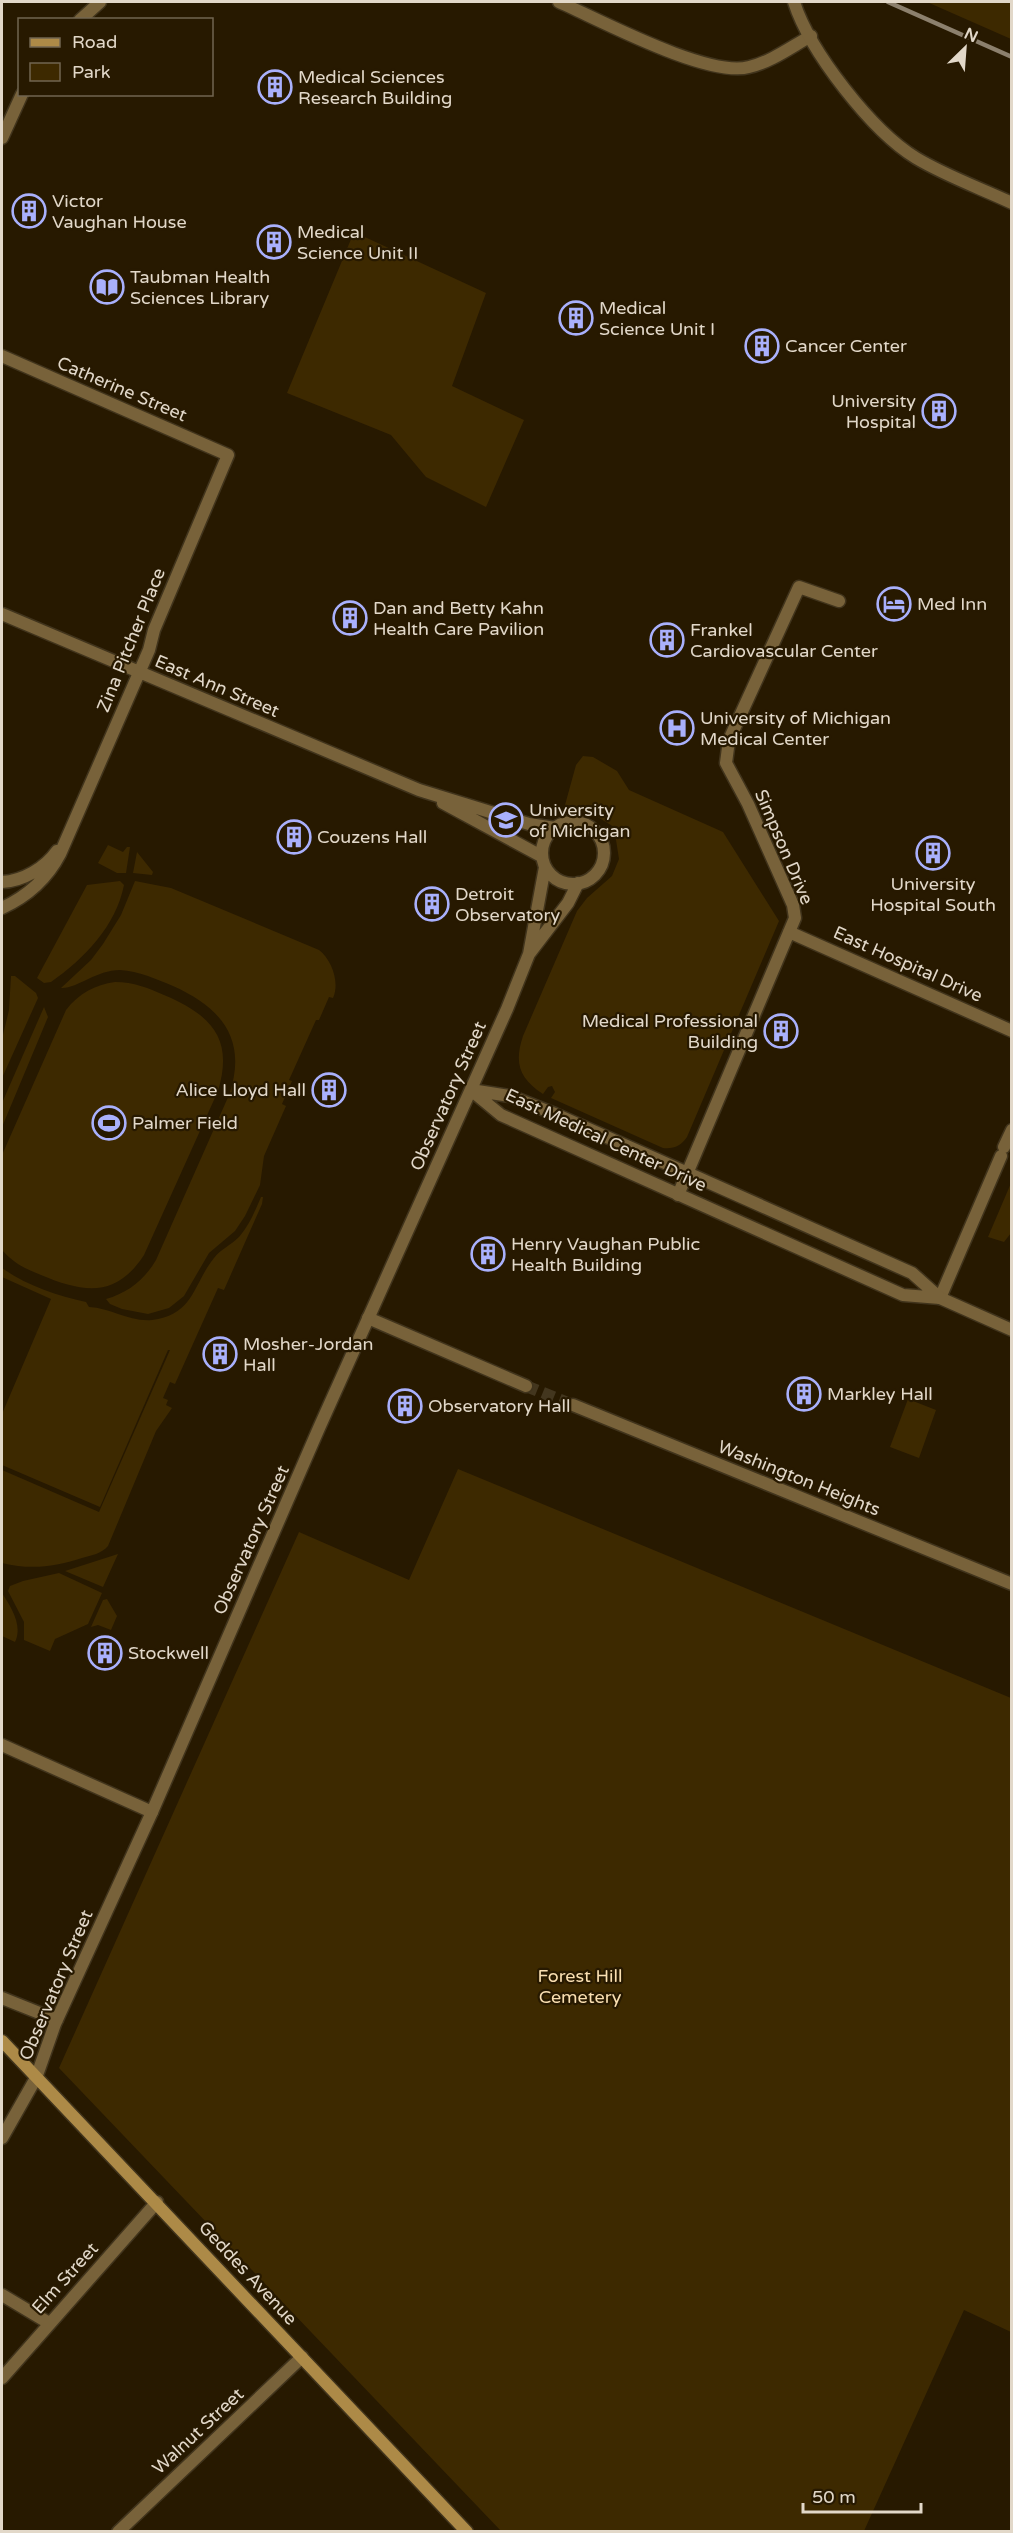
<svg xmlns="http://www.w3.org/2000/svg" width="1013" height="2533" font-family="'Varela Round',sans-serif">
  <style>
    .green { fill: #3d2900 }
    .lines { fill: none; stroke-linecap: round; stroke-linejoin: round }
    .minor-tunnel { stroke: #43361e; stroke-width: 12; stroke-dasharray: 12 6; stroke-linecap: butt }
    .minor-casing { stroke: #41341c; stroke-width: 15 }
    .tertiary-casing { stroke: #41341c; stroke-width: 15 }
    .secondary-casing { stroke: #41341c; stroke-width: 15 }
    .minor { stroke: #78623a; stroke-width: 12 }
    .tertiary { stroke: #78623a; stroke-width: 12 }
    .secondary { stroke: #ad8a47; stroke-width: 12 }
    .rail { stroke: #8c806d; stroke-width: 4.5 }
    .labels { text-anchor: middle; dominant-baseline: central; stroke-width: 4.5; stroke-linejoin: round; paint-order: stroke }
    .poi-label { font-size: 18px; fill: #e2d8c9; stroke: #271900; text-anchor: start }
    .street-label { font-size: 18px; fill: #e2d8c9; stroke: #271900 }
    .park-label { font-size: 18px; fill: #fadfb1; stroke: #271900 }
  </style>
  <rect width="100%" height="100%" fill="#271900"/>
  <!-- green -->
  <path class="green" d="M927,2H1011V39Z
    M354,232L486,293L452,386L524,420L486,507L426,477L391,435L287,393Z
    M583,756L593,757L617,771L629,790L723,832L779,921L687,1137C681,1146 674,1149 663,1148L551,1098L555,1092L552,1086L548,1087L543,1094C519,1078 514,1063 523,1036L577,911L587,898L612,876L619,859L614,827L583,808L565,805L576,765Z
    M108,845L123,852L127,847H130L126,873H117L98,863Z
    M137,852L153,872L152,875L133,873Z
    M120,881L124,885C116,926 84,959 51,982L44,983L37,978L87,885Z
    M135,881L171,888L319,950C332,960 340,983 333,998L329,997L319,1020H316L289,1080L292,1081L282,1104L286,1106L264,1156L260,1185L245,1216L235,1231L209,1253L184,1296L169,1308L148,1314L122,1309L110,1304L106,1299C128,1293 145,1279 156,1260L229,1095C248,1040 222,1008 173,986C156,979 139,971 120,970C96,970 77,989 61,988L91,960L103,944L121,915Z
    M11,976H15L36,993L38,998L2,1078V1039L9,1010Z
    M115,982C134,982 148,988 164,995C211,1015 234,1038 218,1091L144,1255C116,1298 84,1293 41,1275C26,1269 13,1263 2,1250V1155L66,1010C79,993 95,985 115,982Z
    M44,1007L48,1017L2,1127V1103Z
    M1011,1183V1233L1004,1242L988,1237Z
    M261,1197H263L262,1204L224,1290L218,1288L175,1384L170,1382L163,1398L168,1400L166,1405L172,1408L156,1431L108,1546C101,1554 92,1555 82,1558C54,1567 31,1570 2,1563V1470L99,1512L170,1350H168L100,1507L2,1465V1414L51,1299L2,1277V1268C26,1285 57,1296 86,1302L89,1307C111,1308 129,1322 152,1320C194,1315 193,1284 214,1258C221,1249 231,1245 239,1237C249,1226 255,1211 261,1197Z
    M908,1399L936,1410L919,1458L890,1447Z
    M458,1469L1011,1698V2332L964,2310L864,2531H501L59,2068L299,1532L409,1580Z
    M118,1554L103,1587L65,1571Z
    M59,1573L102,1593L88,1624L55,1639L50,1651L24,1640V1622L8,1591L10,1586L23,1581Z
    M2,1593C11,1607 23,1625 15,1642L2,1636Z
    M107,1599L117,1616L111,1630L98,1625L91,1627L103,1600Z"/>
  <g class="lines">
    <!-- minor-tunnel -->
    <path class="minor-tunnel" d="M526,1386L573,1405"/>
    <!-- minor casing -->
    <g class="minor-casing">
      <path id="minor" d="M559,2C600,20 708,78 749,67C771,62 791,47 811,36
        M80,20L100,2
        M2,138L22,94
        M789,932L1012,1031
        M1004,1147L1012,1130
        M678,1195L795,918L793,905L748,804L726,763L729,740L799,587L839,601
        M940,1298L1001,1156
        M368,1318L526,1386
        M573,1405L1012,1584
        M2,1745L152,1812
        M2,2295L49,2323
        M2,2378L157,2202
        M118,2532L302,2357"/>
    </g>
    <!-- tertiary casing -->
    <g class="tertiary-casing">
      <path id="tertiary" d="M794,2C810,52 872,131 916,158C946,176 980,188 1012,203
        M2,356L228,455L154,630L149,650L60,854C47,879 28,896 2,908
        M2,614L419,790L529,824L555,828
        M443,803L541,856
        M542 853a31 31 0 1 1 62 0a31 31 0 1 1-62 0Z
        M2,882C23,881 45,868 57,851
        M529,954L568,903L578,883
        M471,1090L510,1096L555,1114L912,1273L940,1298L1012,1330
        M472,1091L501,1115L903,1295L940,1298
        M2,1998L57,2020
        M2,2138L36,2078L55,2024L152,1812L319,1428L507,1009L529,954L545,867"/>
    </g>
    <!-- secondary casing -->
    <g class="secondary-casing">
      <path id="secondary" d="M2,2041L467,2532"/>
    </g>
    <!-- minor -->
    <use href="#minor" class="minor"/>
    <!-- tertiary -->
    <use href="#tertiary" class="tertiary"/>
    <!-- secondary -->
    <use href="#secondary" class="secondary"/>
    <!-- rail -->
    <path class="rail" d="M888,2L1012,57"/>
  </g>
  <!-- icons -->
  <defs>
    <g id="building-ring" transform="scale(1.725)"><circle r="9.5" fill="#271900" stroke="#a9b0fc" stroke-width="1.5"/><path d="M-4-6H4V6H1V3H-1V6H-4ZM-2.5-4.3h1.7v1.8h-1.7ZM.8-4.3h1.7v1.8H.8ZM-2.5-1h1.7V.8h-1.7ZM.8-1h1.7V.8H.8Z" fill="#a9b0fc"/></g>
    <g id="library-ring" transform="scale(1.725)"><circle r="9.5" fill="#271900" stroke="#a9b0fc" stroke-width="1.5"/><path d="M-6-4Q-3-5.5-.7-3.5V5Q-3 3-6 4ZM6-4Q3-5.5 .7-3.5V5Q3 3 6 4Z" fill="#a9b0fc"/></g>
    <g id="hotel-ring" transform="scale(1.725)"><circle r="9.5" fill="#271900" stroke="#a9b0fc" stroke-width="1.5"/><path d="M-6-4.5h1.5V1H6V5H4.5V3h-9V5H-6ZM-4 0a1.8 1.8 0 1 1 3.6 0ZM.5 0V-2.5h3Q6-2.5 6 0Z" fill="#a9b0fc"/></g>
    <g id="hospital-ring" transform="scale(1.725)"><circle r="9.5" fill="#271900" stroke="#a9b0fc" stroke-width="1.5"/><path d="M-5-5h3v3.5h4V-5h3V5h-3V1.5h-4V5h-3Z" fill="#a9b0fc"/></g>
    <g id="university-ring" transform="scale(1.725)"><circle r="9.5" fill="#271900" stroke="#a9b0fc" stroke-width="1.5"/><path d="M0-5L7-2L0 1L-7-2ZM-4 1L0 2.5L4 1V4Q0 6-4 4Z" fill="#a9b0fc"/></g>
    <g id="stadium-ring" transform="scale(1.725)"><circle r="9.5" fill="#271900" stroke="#a9b0fc" stroke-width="1.5"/><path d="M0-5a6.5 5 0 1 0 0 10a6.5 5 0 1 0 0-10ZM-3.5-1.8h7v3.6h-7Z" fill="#a9b0fc"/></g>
  </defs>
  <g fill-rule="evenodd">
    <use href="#building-ring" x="275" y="87"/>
    <use href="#building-ring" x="29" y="211"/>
    <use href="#building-ring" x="274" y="242"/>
    <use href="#library-ring" x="107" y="287"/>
    <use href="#building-ring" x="576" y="318"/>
    <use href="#building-ring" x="762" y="346"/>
    <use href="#building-ring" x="939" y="411"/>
    <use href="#hotel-ring" x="894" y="604"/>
    <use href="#building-ring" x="350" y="618"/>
    <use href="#building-ring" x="667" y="640"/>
    <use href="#hospital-ring" x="677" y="728"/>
    <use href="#university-ring" x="506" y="820"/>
    <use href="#building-ring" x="294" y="837"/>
    <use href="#building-ring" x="933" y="853"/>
    <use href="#building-ring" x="432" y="904"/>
    <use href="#building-ring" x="781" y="1031"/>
    <use href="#building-ring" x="329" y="1090"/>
    <use href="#stadium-ring" x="109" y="1123"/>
    <use href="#building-ring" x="488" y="1254"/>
    <use href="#building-ring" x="220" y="1354"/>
    <use href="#building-ring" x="804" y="1394"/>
    <use href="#building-ring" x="405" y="1406"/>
    <use href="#building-ring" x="105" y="1653"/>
  </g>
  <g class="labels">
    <!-- poi labels -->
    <g class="poi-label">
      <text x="298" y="77">Medical Sciences<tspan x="298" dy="21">Research Building</tspan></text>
      <text x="52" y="201">Victor<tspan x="52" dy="21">Vaughan House</tspan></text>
      <text x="297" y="232">Medical<tspan x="297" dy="21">Science Unit II</tspan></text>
      <text x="130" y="277">Taubman Health<tspan x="130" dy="21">Sciences Library</tspan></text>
      <text x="599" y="308">Medical<tspan x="599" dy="21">Science Unit I</tspan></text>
      <text x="785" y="346">Cancer Center</text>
      <text x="916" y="401" text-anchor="end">University<tspan x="916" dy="21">Hospital</tspan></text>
      <text x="917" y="604">Med Inn</text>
      <text x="373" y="608">Dan and Betty Kahn<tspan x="373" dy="21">Health Care Pavilion</tspan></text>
      <text x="690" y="630">Frankel<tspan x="690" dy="21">Cardiovascular Center</tspan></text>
      <text x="700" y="718">University of Michigan<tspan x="700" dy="21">Medical Center</tspan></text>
      <text x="529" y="810">University<tspan x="529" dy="21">of Michigan</tspan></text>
      <text x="317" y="837">Couzens Hall</text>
      <text x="933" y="884" text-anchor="middle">University<tspan x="933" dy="21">Hospital South</tspan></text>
      <text x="455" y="894">Detroit<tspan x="455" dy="21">Observatory</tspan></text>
      <text x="758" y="1021" text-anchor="end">Medical Professional<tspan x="758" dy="21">Building</tspan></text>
      <text x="306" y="1090" text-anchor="end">Alice Lloyd Hall</text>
      <text x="132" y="1123">Palmer Field</text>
      <text x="511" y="1244">Henry Vaughan Public<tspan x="511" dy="21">Health Building</tspan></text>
      <text x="243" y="1344">Mosher-Jordan<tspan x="243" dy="21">Hall</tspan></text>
      <text x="827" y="1394">Markley Hall</text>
      <text x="428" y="1406">Observatory Hall</text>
      <text x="128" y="1653">Stockwell</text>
    </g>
    <!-- street labels -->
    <g class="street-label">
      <text transform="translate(122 389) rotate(23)">Catherine Street</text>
      <text transform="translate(131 640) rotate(-68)">Zina Pitcher Place</text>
      <text transform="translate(217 686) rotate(23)">East Ann Street</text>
      <text transform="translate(784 847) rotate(67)">Simpson Drive</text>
      <text transform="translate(908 964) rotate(24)">East Hospital Drive</text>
      <text transform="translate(448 1096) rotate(-66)">Observatory Street</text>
      <text transform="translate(606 1140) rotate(25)">East Medical Center Drive</text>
      <text transform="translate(799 1478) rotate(22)">Washington Heights</text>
      <text transform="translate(251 1540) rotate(-66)">Observatory Street</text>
      <text transform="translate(56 1985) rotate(-67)">Observatory Street</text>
      <text transform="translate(248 2273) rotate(47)">Geddes Avenue</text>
      <text transform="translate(65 2278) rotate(-48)">Elm Street</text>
      <text transform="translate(198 2431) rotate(-43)">Walnut Street</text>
    </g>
    <!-- park labels -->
    <g class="park-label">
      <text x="580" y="1976">Forest Hill<tspan x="580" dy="21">Cemetery</tspan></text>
    </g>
  </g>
  <!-- border -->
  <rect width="1013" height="2533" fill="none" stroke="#e2d8c9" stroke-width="6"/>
  <!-- legend -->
  <rect x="18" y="18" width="195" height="78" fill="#271900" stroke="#726550" stroke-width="1.5"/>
  <rect x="30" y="38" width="30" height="9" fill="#ad8a47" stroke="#726550" stroke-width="1.5"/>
  <text x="72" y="48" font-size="18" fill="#e2d8c9">Road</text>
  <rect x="30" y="63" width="30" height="18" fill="#3d2900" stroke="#726550" stroke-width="1.5"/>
  <text x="72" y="78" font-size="18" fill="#e2d8c9">Park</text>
  <!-- north arrow -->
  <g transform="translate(965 48) rotate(25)" stroke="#271900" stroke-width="4.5" paint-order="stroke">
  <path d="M0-4.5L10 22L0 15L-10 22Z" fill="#e2d8c9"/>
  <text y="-9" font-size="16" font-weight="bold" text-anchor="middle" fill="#e2d8c9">N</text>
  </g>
  <!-- scale -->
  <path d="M803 2503v9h118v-9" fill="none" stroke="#e2d8c9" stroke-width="3"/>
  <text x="812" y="2503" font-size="18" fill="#e2d8c9" stroke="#271900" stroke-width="4.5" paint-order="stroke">50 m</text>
</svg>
